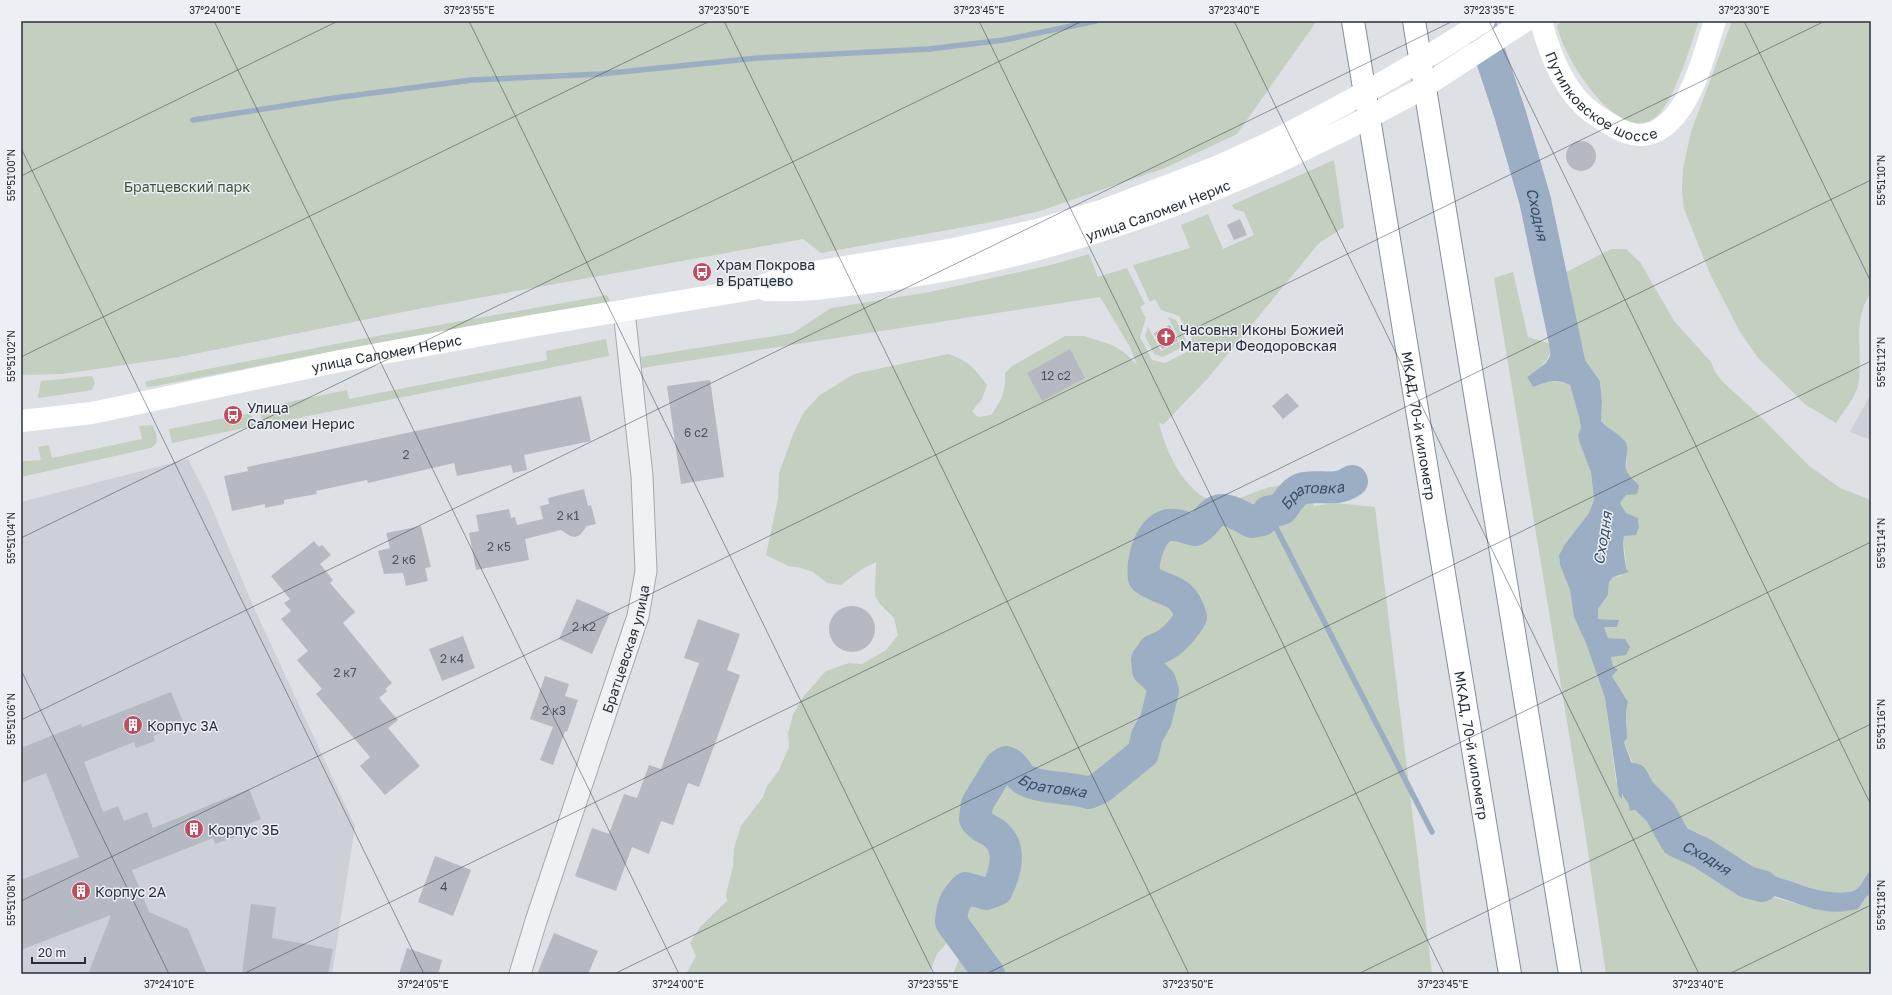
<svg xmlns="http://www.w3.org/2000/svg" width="1892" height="995" font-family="'Golos Text',sans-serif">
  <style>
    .built { fill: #ccd0d7 }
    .green { fill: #c3cfbf }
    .water { fill: #9baec3 }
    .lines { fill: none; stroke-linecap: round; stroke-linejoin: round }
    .stream { stroke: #9baec3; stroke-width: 5.5 }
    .river { stroke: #9baec3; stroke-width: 32 }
    .building { fill: #b5bac2 }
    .minor-casing { stroke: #a3a8af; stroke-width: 23 }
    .trunk-casing { stroke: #868e9b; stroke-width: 24 }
    .minor { stroke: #eff1f4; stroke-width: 21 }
    .secondary { stroke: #fff; stroke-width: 22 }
    .trunk { stroke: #fff; stroke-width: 22 }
    .secondary-bridge { stroke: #fff; stroke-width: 22 }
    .ticks { fill: none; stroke: #282f3b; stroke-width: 1; stroke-opacity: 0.45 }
    .labels { text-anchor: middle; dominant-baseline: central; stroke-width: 3; stroke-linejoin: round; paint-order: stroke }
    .number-label { font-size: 12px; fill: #4b525d }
    .street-label { font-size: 14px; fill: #282f3b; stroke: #eceff4 }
    .park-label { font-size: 14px; fill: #3d5537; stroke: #eceff4 }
    .poi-label { font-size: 14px; fill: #282f3b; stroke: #eceff4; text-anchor: start }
    .water-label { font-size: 15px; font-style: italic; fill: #364e6b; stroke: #eceff4 }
    .neatline { fill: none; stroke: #282f3b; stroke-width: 1.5 }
    .ticks-label { font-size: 10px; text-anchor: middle; fill: #282f3b }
  </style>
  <rect width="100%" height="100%" fill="#dde1e6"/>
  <!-- built -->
  <path class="built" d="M1871,394V440L1850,432Z
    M188,459L206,494L255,610L355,826L332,974H21V502Z"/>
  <!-- green -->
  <path class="green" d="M21,21H1315L1316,22L1237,134L1165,168L1040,211L992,222L821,253L803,239L423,308L179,357L62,374L21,375Z
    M1564,21H1699C1691,44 1673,107 1653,119C1616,143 1562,55 1557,25Z
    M1732,21H1871V293C1851,319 1864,356 1858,386C1856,396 1842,414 1836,423L1806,405L1758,358L1740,332L1710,274L1684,209L1682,191L1683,169L1691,132Z
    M1334,160L1344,227L1319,243L1208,378L1164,424L1159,423C1166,453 1189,504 1226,503C1231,503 1238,499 1243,497C1261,490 1291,476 1307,493C1310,496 1312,502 1314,506L1335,503L1375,507L1432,974H953L968,937L964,914L951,938L937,954L929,974H686L696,956L690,943L700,927L727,901L726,894L733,867L734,848L741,826L763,797L766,788L779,770L789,747L788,733L793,715L802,698L826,671L849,663L862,664L886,650L898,635L894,618L879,603L875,595L876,562L862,569L841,585L827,583L813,572L797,567L788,566L766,555L778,499L779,473L794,432L804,412L820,395L854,374L948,354C968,360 975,369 987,385L982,399L972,411L978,417L991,415C1002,399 1006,392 1005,373L1012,366L1065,336H1084L1112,345L1125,353L1137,365L1130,347L1100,297L642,368L641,357L793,333L831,308L930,292L1051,265L1089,254L1098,277L1127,268L1145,304L1140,307L1146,318L1140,337L1152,360L1165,363L1187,352L1192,339L1179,316L1161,310L1155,299L1150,302L1133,265L1190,248L1181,225L1208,214L1223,249L1254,235L1244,212L1234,209L1232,205Z
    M1611,249H1626L1640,262L1674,321L1711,362L1715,372L1723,382L1762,418L1808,465L1840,488L1871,500V871C1864,875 1861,887 1855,890C1842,896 1811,890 1799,884L1734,863L1751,893C1789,897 1818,918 1858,909L1866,897L1871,894V974H1606L1584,825L1494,278L1513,272L1528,337L1551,344C1550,363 1541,366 1527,377L1533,387C1547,382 1556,379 1570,385L1579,417L1581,428L1578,435L1580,444L1591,472L1594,500L1589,513L1565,544L1559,555L1560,565L1570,590L1574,617L1586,643L1605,698L1616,781L1622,794L1626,791L1629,802L1640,814L1652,811L1660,812L1647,787L1640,780L1624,742L1627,724L1626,712L1628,702L1612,676L1618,670L1613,666L1611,656L1625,639L1608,638L1604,627L1619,620L1598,619V609L1608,595L1609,582L1613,577L1621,576C1631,563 1622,551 1624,536L1639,527L1638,518L1626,513L1620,503L1636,481L1629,475L1626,470L1627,454L1614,433L1601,421L1602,402L1600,381L1578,350L1572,325L1569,321L1570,312L1561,275Z
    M607,295L610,301L608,302L335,351L156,386L147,387L145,383L147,381L361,339Z
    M1168,317L1176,320L1186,340L1183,347L1163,357L1154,354L1145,336L1148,327L1161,351L1180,341Z
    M606,339L609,356L263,425L259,408L347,390L349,399L547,360L546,351Z
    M92,376L95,383L92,390L39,398L38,397L41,381Z
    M251,413L254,426L172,443L169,429Z
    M153,425C156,434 161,442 151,448L21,477V461L41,460L38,447L49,445L52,458L142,439L139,426Z"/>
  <!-- water -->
  <path class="water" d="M1569,321L1572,325L1578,350L1600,381L1602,402L1601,421C1607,428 1616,432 1623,439C1632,447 1624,459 1626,469C1628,477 1636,480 1639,486L1637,494L1626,495L1620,503L1626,513L1638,518L1639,527L1636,535L1624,536C1622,547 1625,558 1626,569L1629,572L1613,577L1609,582L1608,595L1598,609V619L1619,620L1617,627H1604L1608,638L1625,639L1630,647L1626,655L1611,657L1613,666L1618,670L1612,676L1628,702L1626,712L1627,738L1624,742C1627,751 1635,773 1640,780C1649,792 1657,798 1660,812L1652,811L1651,815L1647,819L1636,809L1630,811L1626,791L1622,794V799L1619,796L1605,698L1586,643L1574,617L1570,590L1560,565L1559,555L1565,544L1589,513L1594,500L1591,472L1580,444L1578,435L1581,428L1579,417L1570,385C1556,378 1547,382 1533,387L1527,377L1546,363L1550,356L1552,327Z
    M1734,863L1799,884C1811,890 1842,896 1855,890C1862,887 1864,875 1871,871V894L1866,897L1858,909C1823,917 1805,905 1774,896C1767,894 1759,894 1752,893C1742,890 1731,883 1721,879L1722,868Z"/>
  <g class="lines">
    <!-- stream -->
    <path class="stream" d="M193,120L334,98L472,80L601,74L757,58L929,49L1004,40L1096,21
      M1268,512L1432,832"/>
    <!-- river -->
    <g class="river">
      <path id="s1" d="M1479,21L1510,114L1535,200L1570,366"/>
      <path id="s2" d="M1633,779L1639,791L1660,812L1676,841L1702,853L1747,882L1762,886"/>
      <path id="s3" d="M989,974L951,922C952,907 955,898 966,888L986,894L997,890C1005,873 1013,849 995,834C986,827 982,829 975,819L977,804L1000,766L1006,762C1016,765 1017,776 1025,780C1045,790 1068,786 1089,793L1100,788L1143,753L1147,736L1156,720L1163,691L1160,681L1148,670L1147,660L1154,650C1171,645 1182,632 1191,617C1182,585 1165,594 1144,578C1141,561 1151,522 1174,525C1181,525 1188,529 1195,530C1203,526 1205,521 1211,515C1223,503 1240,516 1252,522L1262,520L1268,512L1282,509C1287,502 1294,490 1304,488C1322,485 1336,492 1352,481"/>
    </g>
  </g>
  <!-- building -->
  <path class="building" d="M1566 156a15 15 0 1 1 30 0a15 15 0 1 1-30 0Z
    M1240,219L1247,235L1234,240L1227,225Z
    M1170,325L1178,341L1162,349L1154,333Z
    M1070,349L1085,378L1042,401L1027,373Z
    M710,380L724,477L681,484L667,386Z
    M1287,393L1299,406L1283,419L1272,406Z
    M581,396L591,441L524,455L527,470L513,473L511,465L457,476L454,463L368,483L367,480L316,491L317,494L284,500V504L265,508V504L232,511L224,476L248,471L247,467Z
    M584,489L588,506L591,505L596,524L587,526L580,535L575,537L570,536L561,530L525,539L529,560L476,570L469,533L479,531L476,515L509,509L511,518L515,517L517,525L543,519L540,506L549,504L548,498Z
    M421,526L431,567L425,568L428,581L406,586L403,573L384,574L378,551L390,548L386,533Z
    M314,541L319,547L322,545L331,555L320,564L333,580L330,583L355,612L343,623L392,683L385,689L387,691L379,698L398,720L388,728L420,766L385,795L360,766L370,757L316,694L322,689L297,660L308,651L281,619L291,611L284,603L290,599L271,576Z
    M577,599L610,613L592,654L559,639Z
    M829 629a23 23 0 1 1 46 0a23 23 0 1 1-46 0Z
    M698,619L740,634L727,670L740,675L699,787L688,783L673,825L661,821L649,854L632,847L616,891L575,876L592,828L609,834L624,794L637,798L649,765L661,769L699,663L684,658Z
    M463,636L475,668L442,681L429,649Z
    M545,676L569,684L565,696L578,700L567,732L565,731L553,765L540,760L553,727L530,719Z
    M171,692L184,724L153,736L155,741L136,748L134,742L84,762L103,812L118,806L124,821L147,812L153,828L249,789L261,819L232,830L235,837L215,844L213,838L132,870L149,912L188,929L207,974H88L111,915L21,950V880L79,857L46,773L21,783V748L81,724L82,727Z
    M435,856L471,870L453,916L418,902Z
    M251,904L276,907L272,938L333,949L328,974H242Z
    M554,933L598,951L588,974H537Z
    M407,948L442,960L438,974H399Z"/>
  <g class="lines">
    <!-- minor casing -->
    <g class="minor-casing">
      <g id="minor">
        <path id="s4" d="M520,974L536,921L638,616L646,571L642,476L624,311"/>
      </g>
    </g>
    <!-- trunk casing -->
    <g class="trunk-casing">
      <g id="trunk">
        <path id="s8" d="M1353,21L1510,974"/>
        <path d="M1414,21L1570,974"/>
      </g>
    </g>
    <!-- minor -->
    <use href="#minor" class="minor"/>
    <!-- secondary -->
    <g class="secondary">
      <path id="s5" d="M1541,21C1549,52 1563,90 1590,111C1596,116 1603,120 1610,124C1631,138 1649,140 1668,123C1694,100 1704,53 1715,21"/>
      <path id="s6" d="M766,290C809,292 850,285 893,279C1027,260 1155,218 1278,162"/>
      <path id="s7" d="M21,421L92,413L340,361L531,326L753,289L790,276L954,249L1037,230L1104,210L1219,166L1269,143"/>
    </g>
    <!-- trunk -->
    <use href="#trunk" class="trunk"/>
    <!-- secondary-bridge -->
    <path class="secondary-bridge" d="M1269,143C1343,106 1415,66 1484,21
      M1278,162L1352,126L1416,92L1525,21"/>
  </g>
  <!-- ticks -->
  <path class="ticks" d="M214,21L679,974M469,21L934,974M724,21L1189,974M979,21L1444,974M1234,21L1699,974M1489,21L1871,805M1744,21L1871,282M21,148L424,974M21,176L338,21M21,357L710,21M21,538L1082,21M21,670L169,974M21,720L1453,21M21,901L1825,21M243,974L1871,180M614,974L1871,361M986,974L1871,542M1358,974L1871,724M1729,974L1871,905"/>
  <!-- icons -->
  <defs>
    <g id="bus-disc" transform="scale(1)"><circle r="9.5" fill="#c14c5e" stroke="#eceff4"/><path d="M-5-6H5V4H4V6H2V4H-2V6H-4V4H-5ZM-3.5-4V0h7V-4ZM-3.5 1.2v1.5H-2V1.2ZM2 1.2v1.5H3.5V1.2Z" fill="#fff"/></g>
    <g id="church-disc" transform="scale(1)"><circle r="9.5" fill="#c14c5e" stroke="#eceff4"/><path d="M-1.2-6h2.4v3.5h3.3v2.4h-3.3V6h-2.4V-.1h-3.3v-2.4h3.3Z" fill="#fff"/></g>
    <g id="building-disc" transform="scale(1)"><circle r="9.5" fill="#c14c5e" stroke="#eceff4"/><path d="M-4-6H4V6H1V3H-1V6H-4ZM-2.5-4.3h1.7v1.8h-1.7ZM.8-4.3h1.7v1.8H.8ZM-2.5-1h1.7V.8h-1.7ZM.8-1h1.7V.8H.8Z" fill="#fff"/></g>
  </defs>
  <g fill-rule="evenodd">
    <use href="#bus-disc" x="702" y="272"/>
    <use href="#church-disc" x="1166" y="337"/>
    <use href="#bus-disc" x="233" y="415"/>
    <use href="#building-disc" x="133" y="725"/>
    <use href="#building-disc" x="194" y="829"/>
    <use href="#building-disc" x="81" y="891"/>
  </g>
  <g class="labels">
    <!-- number labels -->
    <g class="number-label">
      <text x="1056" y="375">12 с2</text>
      <text x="696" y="432">6 с2</text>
      <text x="406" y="454">2</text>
      <text x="568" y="515">2 к1</text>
      <text x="499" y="546">2 к5</text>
      <text x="404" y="559">2 к6</text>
      <text x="584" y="626">2 к2</text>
      <text x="452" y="658">2 к4</text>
      <text x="345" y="672">2 к7</text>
      <text x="554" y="710">2 к3</text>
      <text x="444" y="886">4</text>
    </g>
    <!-- street labels -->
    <g class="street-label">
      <text stroke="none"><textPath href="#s5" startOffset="105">Путилковское шоссе</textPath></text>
      <text stroke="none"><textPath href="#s6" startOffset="402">улица Саломеи Нерис</textPath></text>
      <text stroke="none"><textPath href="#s7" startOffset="372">улица Саломеи Нерис</textPath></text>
      <text stroke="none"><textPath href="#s8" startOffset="410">МКАД, 70-й километр</textPath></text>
      <text stroke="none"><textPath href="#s4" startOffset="342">Братцевская улица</textPath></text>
      <text stroke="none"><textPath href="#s8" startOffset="734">МКАД, 70-й километр</textPath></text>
    </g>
    <!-- park labels -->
    <g class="park-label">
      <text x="187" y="186">Братцевский парк</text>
    </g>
    <!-- poi labels -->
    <g class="poi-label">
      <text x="716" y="264">Храм Покрова<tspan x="716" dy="16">в Братцево</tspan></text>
      <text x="1180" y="329">Часовня Иконы Божией<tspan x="1180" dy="16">Матери Феодоровская</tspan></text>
      <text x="247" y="407">Улица<tspan x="247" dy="16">Саломеи Нерис</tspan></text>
      <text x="147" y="725">Корпус 3А</text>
      <text x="208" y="829">Корпус 3Б</text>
      <text x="95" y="891">Корпус 2А</text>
    </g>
    <!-- water labels -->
    <g class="water-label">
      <text stroke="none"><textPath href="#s1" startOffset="202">Сходня</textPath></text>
      <text stroke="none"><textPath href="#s3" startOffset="905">Братовка</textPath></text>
      <text transform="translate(1602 538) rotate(-81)">Сходня</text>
      <text stroke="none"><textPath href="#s3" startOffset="343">Братовка</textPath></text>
      <text stroke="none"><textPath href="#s2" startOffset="111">Сходня</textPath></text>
    </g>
  </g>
  <!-- border -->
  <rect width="1892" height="995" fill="none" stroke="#eceff4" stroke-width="44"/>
  <!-- scale -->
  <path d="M32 957v6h53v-6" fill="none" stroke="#282f3b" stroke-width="2"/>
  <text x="38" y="957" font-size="12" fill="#282f3b" stroke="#eceff4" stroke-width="3" paint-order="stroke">20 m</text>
  <rect x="22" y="22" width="1848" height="951" class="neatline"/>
  <g class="ticks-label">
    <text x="215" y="14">37°24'00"E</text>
    <text x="469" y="14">37°23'55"E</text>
    <text x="724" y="14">37°23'50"E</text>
    <text x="979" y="14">37°23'45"E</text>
    <text x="1234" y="14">37°23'40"E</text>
    <text x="1489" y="14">37°23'35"E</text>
    <text x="1744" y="14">37°23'30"E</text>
    <text transform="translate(11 175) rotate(-90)" y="4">55°51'00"N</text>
    <text transform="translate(1881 180) rotate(-90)" y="4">55°51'10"N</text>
    <text transform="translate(11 356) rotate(-90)" y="4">55°51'02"N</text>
    <text transform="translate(1881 362) rotate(-90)" y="4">55°51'12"N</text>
    <text transform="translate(11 538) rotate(-90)" y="4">55°51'04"N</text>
    <text transform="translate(1881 543) rotate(-90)" y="4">55°51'14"N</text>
    <text transform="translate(11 719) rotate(-90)" y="4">55°51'06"N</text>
    <text transform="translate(1881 724) rotate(-90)" y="4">55°51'16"N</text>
    <text transform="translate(11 900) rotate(-90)" y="4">55°51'08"N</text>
    <text transform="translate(1881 905) rotate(-90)" y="4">55°51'18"N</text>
    <text x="169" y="988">37°24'10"E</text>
    <text x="423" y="988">37°24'05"E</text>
    <text x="678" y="988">37°24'00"E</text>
    <text x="933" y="988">37°23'55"E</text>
    <text x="1188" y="988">37°23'50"E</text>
    <text x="1443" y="988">37°23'45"E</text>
    <text x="1698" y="988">37°23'40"E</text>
  </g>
</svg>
